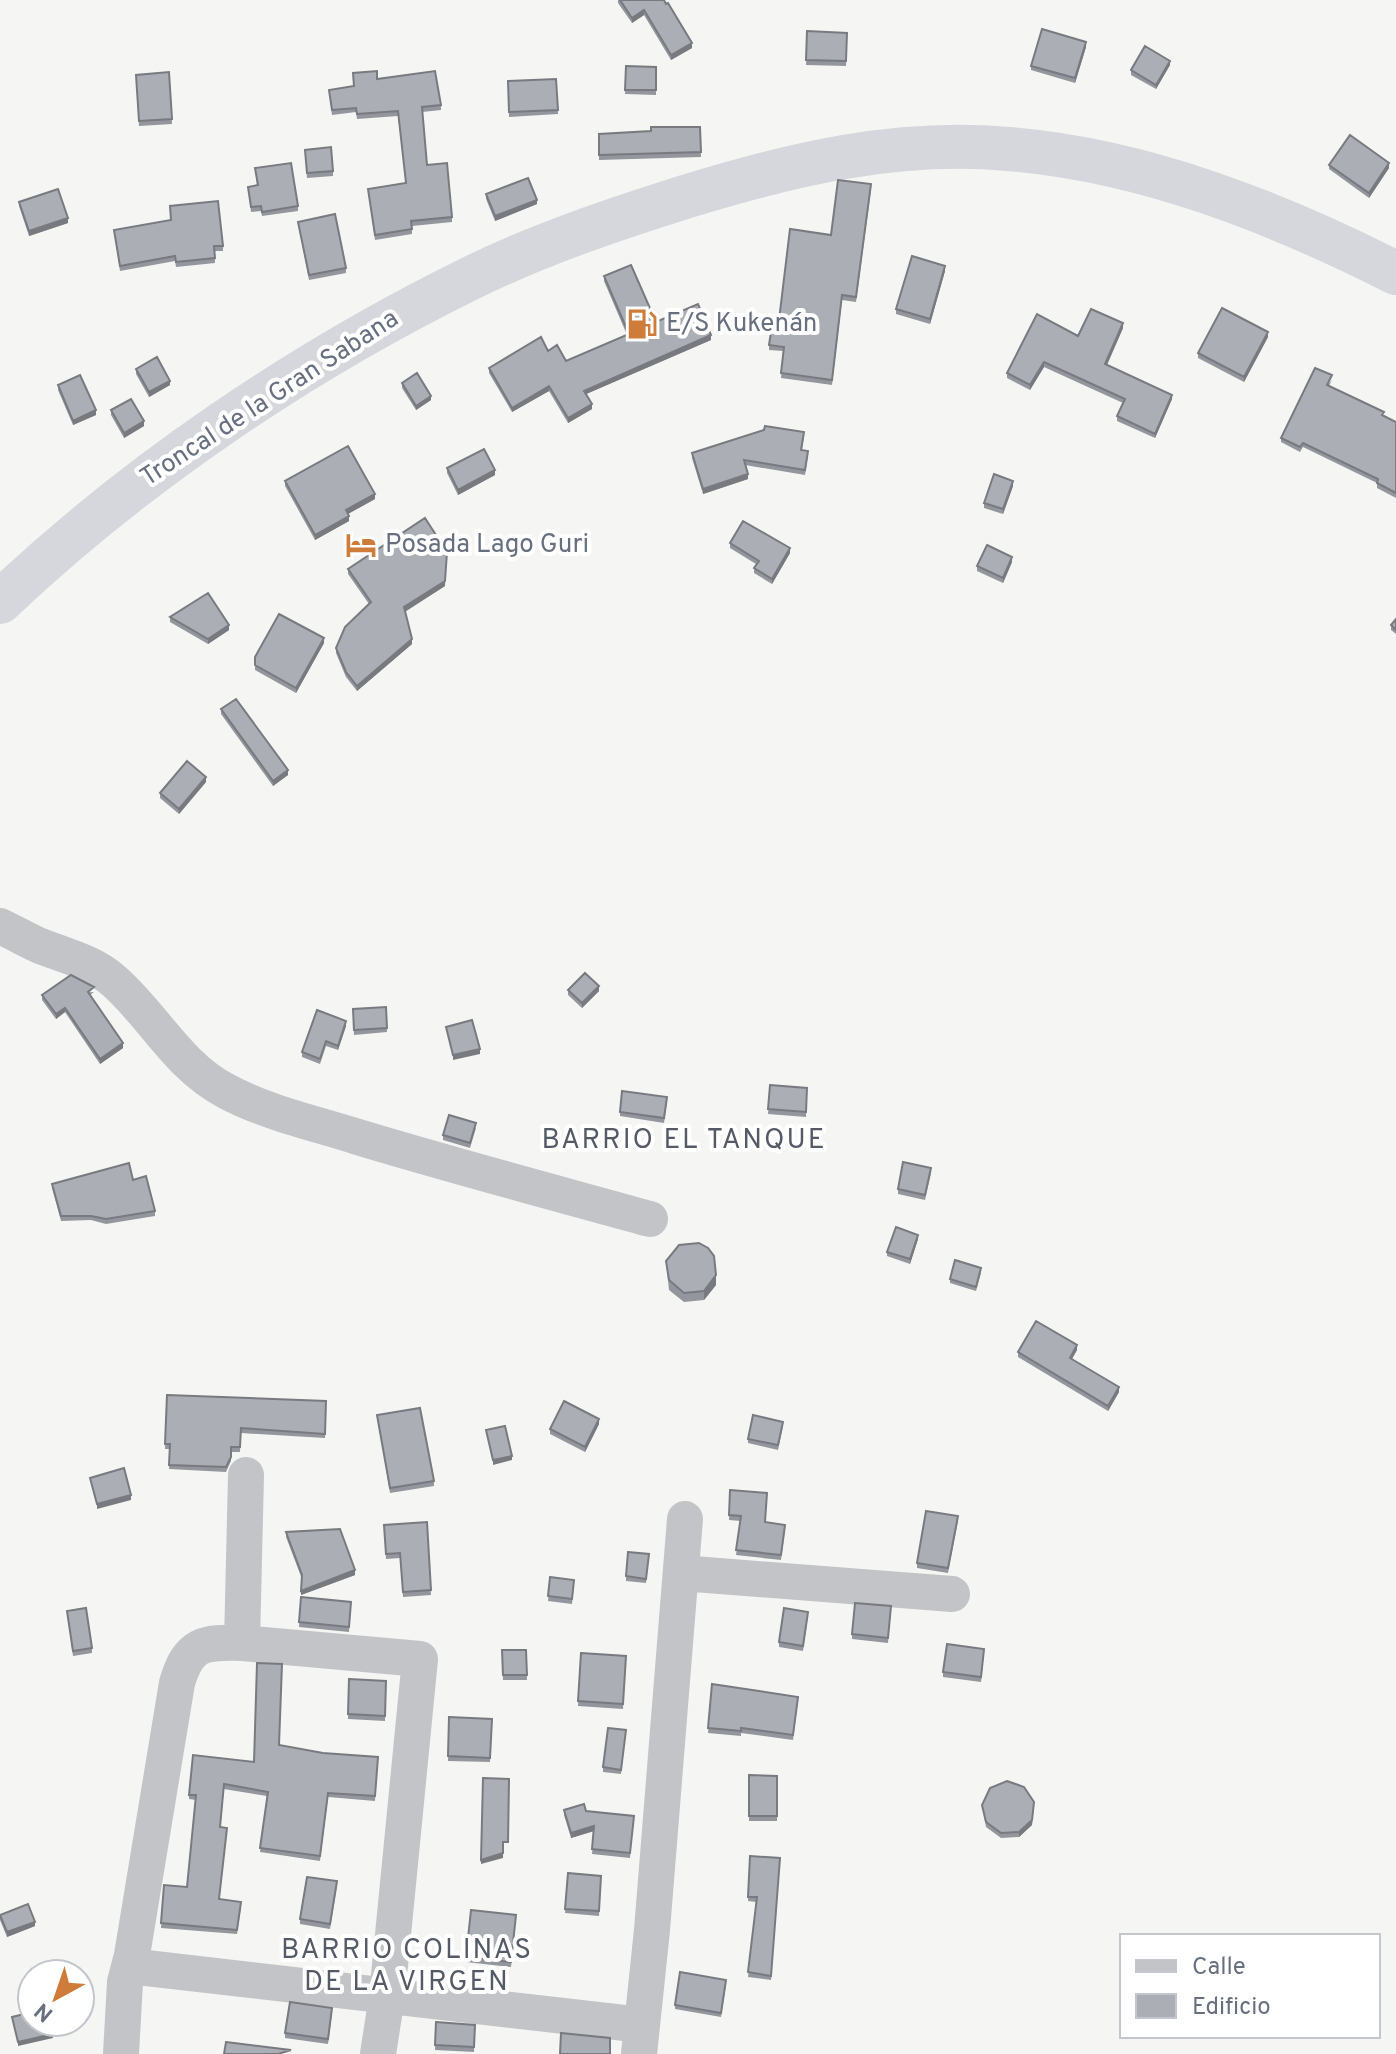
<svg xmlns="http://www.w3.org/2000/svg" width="1396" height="2054" font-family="Overpass,sans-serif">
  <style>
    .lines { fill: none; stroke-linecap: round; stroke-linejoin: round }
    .minor { stroke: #c2c4c7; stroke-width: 36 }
    .highway { stroke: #d5d7dc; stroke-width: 44 }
    .wall { fill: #93969c }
    .shaded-wall { fill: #787a7f }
    .building { fill: #abafb5; stroke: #787a7f; stroke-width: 2 }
    .labels { text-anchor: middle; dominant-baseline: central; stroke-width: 8; stroke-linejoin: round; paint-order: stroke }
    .poi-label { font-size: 26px; fill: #687080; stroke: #fff; text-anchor: start }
    .street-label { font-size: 26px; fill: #687080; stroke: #fff }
    .neighbourhood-label { font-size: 28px; letter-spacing: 2px; fill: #555b66; stroke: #fff }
  </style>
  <rect width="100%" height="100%" fill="#f5f6f3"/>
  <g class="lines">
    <!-- minor -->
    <path class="minor" d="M0,926C13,932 25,939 38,945C65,956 91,961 114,981C153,1015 177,1065 226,1091C267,1113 314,1123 358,1137C454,1166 552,1192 650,1219
      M681,1573L952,1594
      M242,1643L246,1475
      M129,1966L642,2025
      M121,2054L125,1982L132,1955L177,1683C189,1643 203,1642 242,1643L420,1659L387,1996L378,2054
      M639,2054L652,1930L685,1519"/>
    <!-- highway -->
    <path class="highway" d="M0,602C136,473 302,361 471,278C540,244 615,219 688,196C792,164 898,139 1008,149C1144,160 1275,212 1396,273"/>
  </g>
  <!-- wall -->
  <path class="wall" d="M618,0H664L692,48L671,60L644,15L632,23L618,3Z
    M807,31L847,33L846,66L806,65Z
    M1086,47L1075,83L1031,70V66Z
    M1170,65L1156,89L1131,75V70Z
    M626,66L656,67V95L625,94Z
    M169,72L172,124L139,126L136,75Z
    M377,79L441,105V110L422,112L427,165L452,217V222L412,226V234L375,240L368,189L406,183L398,116L357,119L356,112L332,115L329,90L354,86Z
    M556,79L558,114L509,117L508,81Z
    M700,127L701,157L599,160V134L651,131Z
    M305,154L333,171V176L307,178Z
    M1329,165L1389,168L1369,198L1329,169Z
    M255,168L298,206V211L262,216L261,211L251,212L248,187L257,185Z
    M871,189L856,302L842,300L832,385L781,378L783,351L769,350V345L779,320L831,235Z
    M486,194L537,204L495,221L486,199Z
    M19,202L68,223L29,236L19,206Z
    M298,222L346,268V273L309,280Z
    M114,230L223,246V251H215V263L176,267L175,261L120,271Z
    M945,271L930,324L896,314V309Z
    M604,276L656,322L711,340L586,394L592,409L568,423L549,391L512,412L489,373V368L548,351L566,361L627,335L604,281Z
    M1123,328L1107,365L1172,399L1155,438L1117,421V416L1123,403L1044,367L1030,390L1007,378V373L1078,336Z
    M1268,337L1244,382L1198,358V353Z
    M136,369L170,385L149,397L136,374Z
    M1332,380L1329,386L1396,422V498L1377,488V483L1303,447L1300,452L1281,442V438Z
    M402,383L431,400L416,410L402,388Z
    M58,385L96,415L73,425L58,390Z
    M111,410L144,426L124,438L111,415Z
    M804,437L802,450L808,456L805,475L745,465L748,479L703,494L692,458V453Z
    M447,468L495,475L458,495L447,473Z
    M285,481L375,499L348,514L349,521L315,540L285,486Z
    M1013,486L1003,514L984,508V503Z
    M730,543L790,553L772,584L754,573V568L756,564L730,548Z
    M1012,562L1003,583L977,571V566Z
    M348,569L445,586L405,612L412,644L357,691L346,677L336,653V648L369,604L348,574Z
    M170,617L229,630L208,644L170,622Z
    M1396,619V634L1391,630V625Z
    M324,643L296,693L255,670V657Z
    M221,709L288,775L273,786L221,714Z
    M206,782L179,814L160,798V793Z
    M568,990L599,991L582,1008L568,995Z
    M94,992L90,995L123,1048L100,1064L65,1012L56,1019L42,1000V995Z
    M386,1007L387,1032L354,1035L353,1009Z
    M346,1026L338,1050L326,1046L320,1064L302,1057V1052Z
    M770,1085L807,1088L806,1117L768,1114Z
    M667,1102L664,1123L620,1116V1112Z
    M476,1128L470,1148L443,1140V1135Z
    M931,1173L925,1200L898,1194V1189Z
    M133,1180L155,1211V1216L106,1224L91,1220L61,1221L52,1188V1184Z
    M918,1239L910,1264L887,1256V1252Z
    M666,1261L716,1285L704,1300L684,1302L669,1290Z
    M981,1273L976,1291L950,1283V1279Z
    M1077,1350L1072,1359L1119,1392L1108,1411L1018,1357V1352Z
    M167,1395L326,1401L325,1438L241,1433L240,1452H231V1461L226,1472L169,1469L170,1449H165Z
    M377,1415L434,1481V1486L390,1493Z
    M599,1424L585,1452L550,1434V1429Z
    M783,1426L778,1450L748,1443V1439Z
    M730,1490L765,1522L785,1530L781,1560L736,1555L741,1521L729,1520Z
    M958,1521L948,1573L917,1568V1563Z
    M427,1522L431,1595L403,1597L400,1558L386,1559L384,1525Z
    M286,1532L355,1575L301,1595L302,1579L286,1537Z
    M649,1554L646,1583L626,1581V1576Z
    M550,1577L574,1585L572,1604L548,1601Z
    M301,1597L351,1602L349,1632L299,1627Z
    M891,1606L888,1643L852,1639V1634Z
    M67,1611L92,1648V1653L73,1656Z
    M808,1616L803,1651L779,1647V1642Z
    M502,1650H526L527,1680H503Z
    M581,1653L626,1656L623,1709L578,1706Z
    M984,1653L981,1682L943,1677V1672Z
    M349,1679L386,1681L385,1721L348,1719Z
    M712,1684L798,1701L793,1740L741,1733V1736L708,1733Z
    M449,1717L492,1719L490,1762L448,1761Z
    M626,1730L621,1774L603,1772V1767Z
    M279,1745L323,1753L378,1757L375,1801L328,1797L320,1861L260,1852L267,1796L224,1789L220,1827V1899L241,1907L237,1934L161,1928L164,1885L187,1887L196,1800L189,1799V1795L254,1762Z
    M749,1775L777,1776V1821H749Z
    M982,1805L1034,1807L1032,1825L1019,1837L1001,1838L986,1827Z
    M564,1810L634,1816L630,1858L592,1854L594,1831L571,1838L564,1815Z
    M750,1856L780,1858L771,1980L748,1977L756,1902L748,1901Z
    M568,1873L601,1876L599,1916L565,1913Z
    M337,1886L330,1929L300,1924V1919Z
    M0,1915L35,1926L7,1937L0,1920Z
    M516,1915L511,1967L466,1962V1957Z
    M726,1985L721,2017L675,2009V2005Z
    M332,2013L328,2044L285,2038V2033Z
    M436,2022L475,2025L474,2052L435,2050Z"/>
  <!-- shaded-wall -->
  <path class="shaded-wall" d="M644,10V15L632,23V18Z
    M1086,42V47L1075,83V78Z
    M692,43V48L671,60V55Z
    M1170,61V65L1156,89V85Z
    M1389,163V168L1369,198V193Z
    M537,200V204L495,221V216Z
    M68,218V223L29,236V231Z
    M945,266V271L930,324V319Z
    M1123,323V328L1105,369V364Z
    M1268,332V337L1244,382V377Z
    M711,335V340L584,395V391Z
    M1044,362V367L1030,390V385Z
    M170,381V385L149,397V392Z
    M549,386V391L512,412V408Z
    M1172,395V399L1155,438V434Z
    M431,396V400L416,410V406Z
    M592,404V409L568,423V418Z
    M96,410V415L73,425V421Z
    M144,421V426L124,438V433Z
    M495,470V475L458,495V490Z
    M748,474V479L703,494V489Z
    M1013,481V486L1003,514V509Z
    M375,494V499L346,515V510Z
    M349,516V521L315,540V535Z
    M790,548V553L772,584V579Z
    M447,552L445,586L404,612V607Z
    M1012,557V562L1003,583V578Z
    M229,625V630L208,644V639Z
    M324,638V643L296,693V688Z
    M412,639V644L357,691V686Z
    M288,770V775L273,786V781Z
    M206,777V782L179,814V809Z
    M599,986V991L582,1008V1003Z
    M65,1008V1012L56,1019V1014Z
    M346,1021V1026L338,1050V1046Z
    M123,1043V1048L100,1064V1059Z
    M480,1049V1054L453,1060V1055Z
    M918,1235V1239L910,1264V1259Z
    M716,1275V1285L704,1300V1291Z
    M1077,1345V1350L1070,1362V1358Z
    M1119,1387V1392L1108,1411V1406Z
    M599,1419V1424L585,1452V1447Z
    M512,1456V1460L493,1465V1460Z
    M131,1495V1500L97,1509V1504Z
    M355,1570V1575L301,1595V1591Z
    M1034,1802L1032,1825L1019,1837V1832Z
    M594,1826V1831L571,1838V1833Z
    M503,1853V1858L481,1864V1860Z
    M35,1922V1926L7,1937V1932Z
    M53,2034V2038L18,2046V2042Z"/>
  <!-- building -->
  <path class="building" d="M620,0H664L666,4L668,3L692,43L671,55L644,10L632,18Z
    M1042,29L1086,42L1075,78L1031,66Z
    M807,31L847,33L846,61L806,60Z
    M1145,46L1170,61L1156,85L1131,70Z
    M626,66L656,67V90H625Z
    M377,71V79L435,71L441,105L422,107L427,165L447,163L452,217L411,221L412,229L375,235L368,189L406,183L398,111L357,114L356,108L332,110L329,90L354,86L353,73Z
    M169,72L172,119L139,121L136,75Z
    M556,79L558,110L509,112L508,81Z
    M651,127H700L701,152L599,155V134L651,131Z
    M1350,135L1389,163L1369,193L1329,165Z
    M331,147L333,171L307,173L305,150Z
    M291,163L298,206L262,212L261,206L251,207L248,187L258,185L255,168Z
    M528,178L537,200L495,216L486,194Z
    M838,180L871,184L856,297L842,295L832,380L781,373L784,347L769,345L773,319L779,320L790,229L831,235Z
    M58,189L68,218L29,231L19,202Z
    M218,201L223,246H214L215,258L176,262L175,256L120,266L114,230L171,220L170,206Z
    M335,214L346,268L309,275L298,222Z
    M912,256L945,266L930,319L896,309Z
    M631,265L656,322L698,304L711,335L584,391L592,404L568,418L549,386L512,408L489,368L541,337L548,351L557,345L566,361L629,334L604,276Z
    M1222,308L1268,332L1244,377L1198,353Z
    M1091,309L1123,323L1105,364L1172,395L1155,434L1117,416L1125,399L1044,362L1030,385L1007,373L1037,314L1078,336Z
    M157,357L170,381L149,392L136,369Z
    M1315,368L1332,375L1327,385L1384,412L1382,415L1396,422V493L1377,483L1378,479L1303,443L1300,447L1281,438Z
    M417,373L431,396L416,406L402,383Z
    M80,375L96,410L73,421L58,385Z
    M131,399L144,421L124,433L111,410Z
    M765,426L804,432L801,450L808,451L805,470L744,460L748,474L703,489L692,453L764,430Z
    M348,446L375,494L346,510L349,516L315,535L285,481Z
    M484,449L495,470L458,490L447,468Z
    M994,474L1013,481L1003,509L984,503Z
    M425,518L447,552L445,581L404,607L412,639L357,686L346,672L336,648L345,627L371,602L348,569Z
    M743,521L790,548L772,579L754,568L759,561L730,543Z
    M987,545L1012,557L1003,578L977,566Z
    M208,593L229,625L208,639L170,617Z
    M279,614L324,638L296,688L255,665V657Z
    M1396,619V630L1391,625Z
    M236,699L288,770L273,781L221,709Z
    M187,761L206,777L179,809L160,793Z
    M585,973L599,986L582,1003L568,990Z
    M71,975L94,987L88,992L123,1043L100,1059L65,1008L56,1014L42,995Z
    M386,1007L387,1028L354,1030L353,1009Z
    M317,1010L346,1021L338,1046L326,1041L320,1059L302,1052Z
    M472,1020L480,1049L453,1055L446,1027Z
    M770,1085L807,1088L806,1112L768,1109Z
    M622,1091L667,1097L664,1118L620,1112Z
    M449,1115L476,1123L470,1143L443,1135Z
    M903,1162L931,1168L925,1195L898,1189Z
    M129,1163L133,1180L146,1176L155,1211L106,1219L91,1216H61L52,1184Z
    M896,1227L918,1235L910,1259L887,1252Z
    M699,1243L708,1248L714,1256L716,1275L704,1291L684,1293L669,1280L666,1261L679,1245Z
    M955,1260L981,1268L976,1287L950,1279Z
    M1036,1321L1077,1345L1070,1358L1119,1387L1108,1406L1018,1352Z
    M167,1395L326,1401L325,1434L241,1428L240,1447H231V1457L226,1467L169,1465L170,1444H165Z
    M564,1401L599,1419L585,1447L550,1429Z
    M420,1408L434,1481L390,1488L377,1415Z
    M753,1415L783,1422L778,1445L748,1439Z
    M505,1426L512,1456L493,1460L486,1430Z
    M124,1468L131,1495L97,1504L90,1478Z
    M730,1490L767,1493L765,1522L785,1525L781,1555L736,1550L741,1516L729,1515Z
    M926,1511L958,1516L948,1568L917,1563Z
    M427,1522L431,1590L403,1592L400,1553L386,1554L384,1525Z
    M340,1529L355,1570L301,1591L302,1575L286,1532Z
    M628,1552L649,1554L646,1579L626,1576Z
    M550,1577L574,1580L572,1599L548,1596Z
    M301,1597L351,1602L349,1627L299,1622Z
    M855,1603L891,1606L888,1638L852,1634Z
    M86,1608L92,1648L73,1651L67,1611Z
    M784,1608L808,1612L803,1646L779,1642Z
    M947,1644L984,1649L981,1677L943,1672Z
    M502,1650H526L527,1675H503Z
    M581,1653L626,1656L623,1704L578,1701Z
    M257,1663L282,1664L279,1745L323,1753L378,1757L375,1796L328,1793L320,1856L260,1848L268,1792L224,1784L220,1827L227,1828L219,1899L241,1902L237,1930L161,1923L164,1885L187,1887L196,1795H189L193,1755L254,1762Z
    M349,1679L386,1681L385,1716L348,1714Z
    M712,1684L798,1697L793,1735L741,1728V1731L708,1728Z
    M449,1717L492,1719L490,1758L448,1756Z
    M608,1728L626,1730L621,1770L603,1767Z
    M749,1775L777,1776V1816H749Z
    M483,1778L509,1779L508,1842H503V1853L481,1860Z
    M1007,1781L1024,1787L1034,1802L1032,1820L1019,1832L1001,1833L986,1822L982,1805L990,1788Z
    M584,1804L586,1811L634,1816L630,1853L592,1849L594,1826L571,1833L564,1810Z
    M750,1856L780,1858L771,1976L748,1972L757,1897H748Z
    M568,1873L601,1876L599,1911L565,1909Z
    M307,1877L337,1881L330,1924L300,1919Z
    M28,1904L35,1922L7,1932L0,1915Z
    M471,1910L516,1915L511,1962L466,1957Z
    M680,1972L726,1980L721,2013L675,2005Z
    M290,2002L332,2008L328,2039L285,2033Z
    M32,2012V2022H51L53,2034L18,2042L12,2017Z
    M436,2022L475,2025L474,2047L435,2045Z
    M561,2033L610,2038V2054H560Z
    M226,2042L291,2050L278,2054H224Z"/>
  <!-- icons -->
  <defs>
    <g id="fuel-bare" transform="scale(2.4)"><path d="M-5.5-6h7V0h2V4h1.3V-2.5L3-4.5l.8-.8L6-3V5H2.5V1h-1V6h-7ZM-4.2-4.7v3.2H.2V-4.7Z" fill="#cf7b39" stroke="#fff" stroke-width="2.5" paint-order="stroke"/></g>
    <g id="hotel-bare" transform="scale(2.4)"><path d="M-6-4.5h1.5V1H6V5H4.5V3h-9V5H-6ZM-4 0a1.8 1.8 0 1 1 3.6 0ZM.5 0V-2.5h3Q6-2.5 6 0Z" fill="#cf7b39" stroke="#fff" stroke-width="2.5" paint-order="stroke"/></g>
  </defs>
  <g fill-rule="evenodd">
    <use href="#fuel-bare" x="642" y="324"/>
    <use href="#hotel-bare" x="361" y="545"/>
  </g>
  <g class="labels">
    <!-- poi labels -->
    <g class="poi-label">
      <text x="666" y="324">E/S Kukenán</text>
      <text x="385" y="545">Posada Lago Guri</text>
    </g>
    <!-- street labels -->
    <g class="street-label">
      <text transform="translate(270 399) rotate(-33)">Troncal de la Gran Sabana</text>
    </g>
    <!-- neighbourhood labels -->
    <g class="neighbourhood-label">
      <text x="684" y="1141">BARRIO EL TANQUE</text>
      <text x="407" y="1951">BARRIO COLINAS<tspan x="407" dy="32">DE LA VIRGEN</tspan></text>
    </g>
  </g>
  <!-- legend -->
  <rect x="1120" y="1934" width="260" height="104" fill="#ffffff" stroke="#c3c6cc" stroke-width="2"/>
  <rect x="1136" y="1960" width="40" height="12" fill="#c2c4c7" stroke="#c3c6cc" stroke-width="2"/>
  <text x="1192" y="1974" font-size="24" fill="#687080">Calle</text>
  <rect x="1136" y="1994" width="40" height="24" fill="#abafb5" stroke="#c3c6cc" stroke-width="2"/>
  <text x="1192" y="2014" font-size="24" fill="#687080">Edificio</text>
  <!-- north arrow -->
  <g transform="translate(56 1998) rotate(220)"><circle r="38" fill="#ffffff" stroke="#c3c6cc" stroke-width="2"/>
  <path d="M0-6L14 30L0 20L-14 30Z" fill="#cf7b39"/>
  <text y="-12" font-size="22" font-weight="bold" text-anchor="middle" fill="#687080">N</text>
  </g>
</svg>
